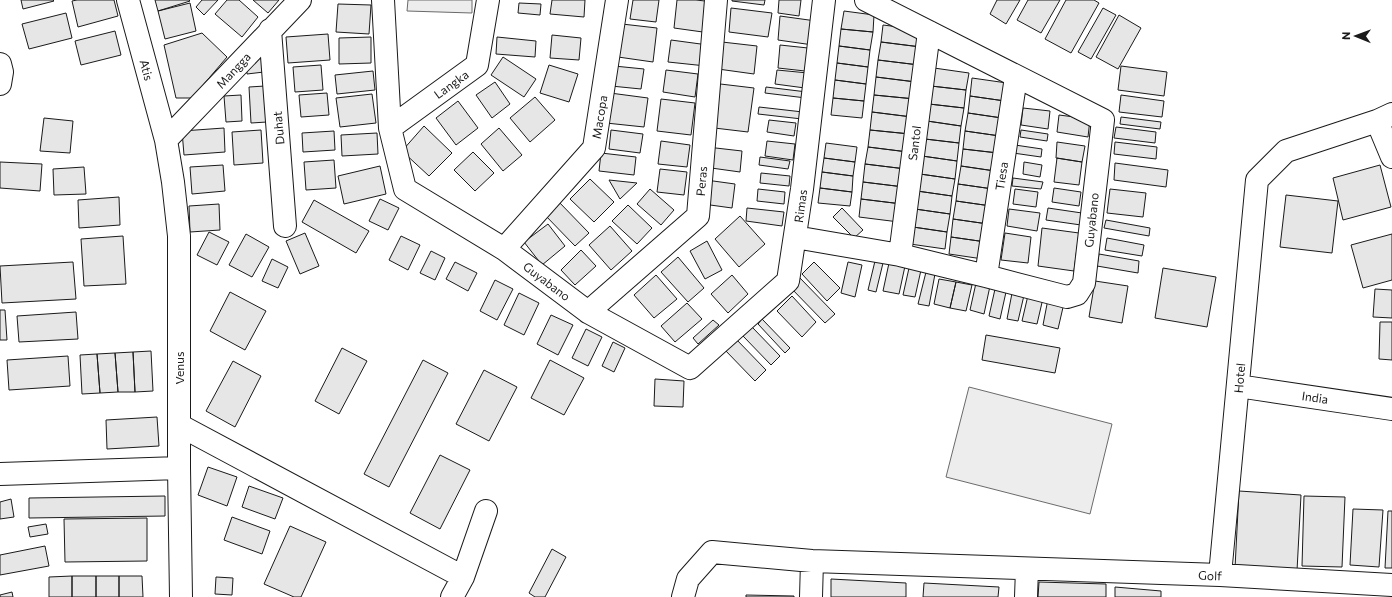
<svg xmlns="http://www.w3.org/2000/svg" width="1392" height="597" font-family="Commissioner,sans-serif">
  <style>
    .built { fill: #ededed; stroke: #6a6a6a }
    .building { fill: #e6e6e6; stroke: #1a1a1a }
    .lines { fill: none; stroke-linecap: round; stroke-linejoin: round }
    .street-casing { stroke: #1a1a1a; stroke-width: 24 }
    .street { stroke: #fff; stroke-width: 22 }
    .labels { text-anchor: middle; dominant-baseline: central; stroke-width: 3; stroke-linejoin: round; paint-order: stroke }
    .street-label { font-size: 12px; fill: #1a1a1a; stroke: #fff }
  </style>
  <rect width="100%" height="100%" fill="#fff"/>
  <!-- built -->
  <path class="built" d="M408,0H472V13L407,11Z
    M969,387L1112,424L1090,514L946,477Z"/>
  <!-- building -->
  <path class="building" d="M21,0H53L54,1L23,9Z
    M77,0H114L118,16L78,27L72,1Z
    M155,0H189L190,1L158,11Z
    M202,0H218L204,15L196,7Z
    M227,0H239L258,17L242,37L215,14Z
    M253,0H279L268,13Z
    M552,0H585L584,17L550,14Z
    M633,0H659L656,22L630,19Z
    M677,0H696L714,2L710,33L674,28Z
    M732,0H765L764,5L732,1Z
    M779,0H801L799,16L778,13Z
    M997,0H1020L1006,24L990,14Z
    M1028,0H1060L1041,33L1017,20Z
    M1066,0H1094L1099,3L1071,53L1045,39Z
    M190,3L196,31L165,39L158,11Z
    M519,3L541,4L540,15L518,13Z
    M338,4L371,5L369,34L336,32Z
    M731,8L772,13L768,37L729,32Z
    M1103,8L1116,15L1091,59L1078,52Z
    M844,11L874,15L873,32L841,29Z
    M66,13L72,38L29,49L22,24Z
    M1119,15L1141,28L1118,69L1096,57Z
    M780,16L816,21L813,45L778,40Z
    M622,24L657,28L653,62L618,57Z
    M883,25L923,30L921,47L881,42Z
    M841,29L873,32L870,50L839,46Z
    M115,31L121,55L81,65L75,41Z
    M202,33L227,57L192,98H176L164,45Z
    M328,34L330,60L288,63L286,37Z
    M552,35L581,38L579,60L550,58Z
    M371,37V63L339,64V38Z
    M497,37L536,41L535,57L496,54Z
    M671,40L708,45L706,66L668,62Z
    M722,42L757,46L754,74L718,69Z
    M881,42L921,47L919,65L878,60Z
    M780,45L808,48L805,71L778,68Z
    M839,46L870,50L868,67L837,63Z
    M263,54L264,72L247,74L246,56Z
    M503,57L536,79L524,97L491,75Z
    M878,60L919,65L916,82L876,77Z
    M837,63L868,67L866,84L835,80Z
    M321,65L323,90L295,92L293,67Z
    M549,65L578,74L569,102L540,93Z
    M614,66L644,69L641,89L611,86Z
    M1121,66L1167,72L1164,96L1118,90Z
    M934,68L969,73L966,90L931,86Z
    M666,70L698,74L695,97L663,92Z
    M777,70L808,73L805,88L775,84Z
    M373,71L375,90L337,94L335,75Z
    M876,77L916,82L915,99L874,95Z
    M972,78L1007,83L1005,101L970,96Z
    M835,80L866,84L864,101L833,98Z
    M495,82L510,104L492,118L476,95Z
    M712,83L754,88L748,132L706,127Z
    M265,86L267,122L251,123L249,87Z
    M931,86L966,90L964,108L929,104Z
    M766,87L807,92L806,98L765,93Z
    M327,93L329,115L301,117L299,95Z
    M610,93L648,98L644,127L606,123Z
    M372,94L376,123L340,127L336,98Z
    M241,95L242,121L226,122L224,96Z
    M874,95L915,99L912,117L872,112Z
    M1121,95L1164,101L1162,117L1119,112Z
    M970,96L1005,101L1002,118L968,113Z
    M535,97L555,120L530,142L510,118Z
    M833,98L864,101L862,118L831,115Z
    M661,99L695,103L691,135L657,131Z
    M458,101L478,128L456,145L436,118Z
    M929,104L964,108L961,126L927,121Z
    M759,107L803,112L802,119L758,114Z
    M1023,108L1050,111L1048,129L1021,125Z
    M872,112L912,117L910,134L870,130Z
    M968,113L1002,118L1000,136L965,131Z
    M1059,115L1090,119L1088,137L1057,132Z
    M1121,117L1161,122L1160,129L1120,124Z
    M44,118L73,121L70,153L40,151Z
    M769,120L796,123L794,136L767,132Z
    M927,121L961,126L959,143L925,139Z
    M424,126L452,153L429,176L402,151Z
    M1116,127L1156,132L1155,143L1114,138Z
    M224,128L225,152L184,155L182,131Z
    M499,128L522,155L503,171L481,144Z
    M261,130L263,163L234,165L232,132Z
    M611,130L643,134L640,153L609,149Z
    M870,130L910,134L908,152L868,147Z
    M1021,130L1048,134L1047,141L1020,137Z
    M334,131L335,150L303,152L302,133Z
    M965,131L1000,136L998,153L963,149Z
    M377,133L378,154L342,156L341,135Z
    M925,139L959,143L957,161L922,156Z
    M661,141L690,145L687,167L658,164Z
    M767,141L795,144L793,160L765,156Z
    M1057,142L1085,146L1082,162L1056,158Z
    M1115,142L1157,147L1156,159L1114,154Z
    M826,143L857,147L855,162L824,158Z
    M1015,145L1042,149L1041,157L1013,153Z
    M707,147L742,151L740,172L704,167Z
    M868,147L908,152L906,169L865,164Z
    M963,149L998,153L995,171L961,166Z
    M473,152L494,173L475,191L454,170Z
    M601,153L636,157L634,175L599,171Z
    M922,156L957,161L955,179L920,174Z
    M760,157L790,161L788,169L759,165Z
    M824,158L855,162L853,176L822,172Z
    M1057,158L1082,162L1079,185L1054,182Z
    M334,160L336,188L306,190L304,162Z
    M0,162L42,164L40,191L0,188Z
    M1024,162L1042,165L1040,177L1023,174Z
    M1115,163L1168,170L1166,187L1114,180Z
    M865,164L906,169L904,187L863,182Z
    M223,165L225,191L192,194L190,167Z
    M1380,165L1391,207L1343,220L1333,178Z
    M380,166L386,194L344,204L338,176Z
    M961,166L995,171L993,189L958,184Z
    M84,167L86,194L54,195L53,169Z
    M660,169L687,172L684,195L657,192Z
    M822,172L853,176L852,192L820,188Z
    M761,173L790,176L789,186L760,183Z
    M920,174L955,179L952,196L917,191Z
    M1013,178L1043,182L1041,189L1012,186Z
    M590,179L614,202L594,222L570,199Z
    M609,180L637,183L620,199Z
    M706,180L735,184L732,208L703,204Z
    M863,182L904,187L902,204L861,199Z
    M958,184L993,189L991,206L956,201Z
    M820,188L852,192L850,206L818,203Z
    M1054,188L1081,192L1079,206L1052,202Z
    M650,189L674,210L661,225L637,204Z
    M758,189L785,192L784,204L757,201Z
    M1015,189L1038,192L1036,207L1013,204Z
    M1110,189L1146,193L1143,217L1107,213Z
    M917,191L952,196L950,214L915,209Z
    M1286,195L1338,201L1332,253L1280,247Z
    M119,197L120,225L79,228L78,200Z
    M380,199L399,208L388,230L369,221Z
    M861,199L902,204L899,222L859,217Z
    M314,200L369,231L356,253L302,222Z
    M557,200L589,233L575,246L543,213Z
    M956,201L991,206L988,224L953,219Z
    M219,204L220,230L190,232L189,206Z
    M628,205L652,228L637,244L612,221Z
    M747,208L784,212L782,226L746,221Z
    M842,208L863,230L854,238L833,217Z
    M1048,208L1082,213L1081,225L1046,220Z
    M915,209L950,214L947,232L913,227Z
    M1009,209L1040,213L1037,231L1007,226Z
    M740,216L765,244L739,267L715,239Z
    M953,219L988,224L986,242L951,237Z
    M1106,220L1150,228L1149,236L1104,228Z
    M548,224L565,246L542,265L524,242Z
    M610,226L632,251L611,270L589,245Z
    M913,227L947,232L945,249L910,244Z
    M1042,228L1079,233L1074,271L1038,266Z
    M209,232L229,242L217,265L197,255Z
    M305,233L319,266L300,274L286,241Z
    M1005,233L1031,237L1028,263L1001,260Z
    M246,234L269,247L252,277L229,265Z
    M1392,234V280L1363,288L1351,245Z
    M123,236L126,284L84,286L81,239Z
    M401,236L420,245L408,270L389,260Z
    M951,237L986,242L983,259L949,254Z
    M1107,238L1144,245L1142,256L1105,250Z
    M707,241L722,270L705,279L690,251Z
    M581,250L596,266L575,285L561,270Z
    M431,251L445,258L435,280L420,273Z
    M1099,254L1139,261L1138,273L1097,266Z
    M678,257L704,288L688,302L661,272Z
    M272,259L288,267L278,288L262,281Z
    M875,261L883,263L876,292L868,290Z
    M73,262L76,299L2,303L0,266Z
    M455,262L477,273L468,291L446,279Z
    M814,262L840,288L827,301L802,274Z
    M848,262L862,265L855,297L841,293Z
    M889,263L905,266L899,294L883,291Z
    M909,268L921,270L915,297L903,295Z
    M1163,268L1216,277L1207,327L1155,318Z
    M926,272L935,274L929,306L918,304Z
    M656,275L677,299L654,318L634,295Z
    M732,275L748,294L728,313L711,294Z
    M799,277L835,314L825,323L789,286Z
    M939,279L956,282L950,308L934,304Z
    M495,280L513,289L497,320L480,311Z
    M1095,281L1128,286L1122,323L1089,317Z
    M956,282L972,285L966,311L950,308Z
    M976,283L990,286L984,314L970,310Z
    M1013,288L1025,291L1018,321L1007,319Z
    M995,289L1006,292L1000,319L989,316Z
    M1375,289L1392,290V318L1373,317Z
    M1029,291L1044,294L1037,324L1022,321Z
    M230,292L266,311L245,350L210,331Z
    M519,293L539,303L524,335L504,325Z
    M792,296L816,322L802,337L777,311Z
    M1048,299L1064,303L1058,329L1043,325Z
    M687,303L702,319L675,342L661,326Z
    M0,310H5L7,340H0Z
    M76,312L78,339L19,342L17,316Z
    M551,315L573,325L558,355L537,344Z
    M762,319L790,348L785,353L758,324Z
    M713,320L719,325L698,344L693,338Z
    M1380,322H1392V360L1379,359Z
    M752,327L780,356L771,365L743,336Z
    M586,329L602,337L588,366L572,358Z
    M986,335L1060,348L1055,373L982,360Z
    M735,338L766,370L755,381L724,349Z
    M613,342L625,348L614,372L602,366Z
    M342,348L367,361L339,414L315,401Z
    M151,351L153,391L135,392L133,352Z
    M133,352L135,392H118L115,353Z
    M115,353L118,392L100,393L97,354Z
    M97,354L100,393L82,394L80,355Z
    M68,356L70,386L9,390L7,360Z
    M423,360L448,373L389,487L364,474Z
    M550,360L584,378L564,415L531,398Z
    M233,361L261,376L235,427L206,411Z
    M484,370L517,387L489,441L456,424Z
    M655,379L684,381L683,407L654,406Z
    M157,417L159,446L107,449L106,420Z
    M440,455L470,470L440,529L410,513Z
    M208,467L237,477L227,506L198,495Z
    M249,486L283,498L275,519L242,507Z
    M1239,491L1301,495L1297,571L1235,568Z
    M165,496V516L29,518V498Z
    M1304,496L1345,497L1342,567L1302,566Z
    M11,499L14,517L0,519V502Z
    M1353,509L1383,510L1379,567L1350,565Z
    M1388,511H1392V568H1385Z
    M232,517L270,531L262,554L224,540Z
    M147,518V561L65,562L64,519Z
    M46,524L48,534L30,537L28,527Z
    M290,526L326,542L301,597H294L264,584Z
    M45,546L49,566L0,575V555Z
    M552,549L566,557L545,597H535L529,593Z
    M72,576H96V597H72Z
    M72,576V597H49V577Z
    M96,576H119V597H96Z
    M119,576H142L143,597H119Z
    M216,577L233,578L232,595L215,594Z
    M831,579L906,583V597H831Z
    M1039,582L1106,584V597H1038Z
    M924,583L999,587L998,597H923Z
    M1115,587L1161,591V597H1115Z
    M12,592L13,597H0V595Z
    M746,595L794,596V597H746Z"/>
  <g class="lines">
    <!-- street casing -->
    <g class="street-casing">
      <path id="street" d="M128,0L166,140L173,182L179,236V468L181,597
        M383,0L390,128L405,189L504,249L588,312L690,368L788,281L802,189L824,0
        M270,30L285,226
        M0,64L2,72L0,84
        M1377,121L1392,157
        M390,128L477,65L488,0
        M166,140L300,0
        M795,237L900,255L986,276L1067,297L1077,294L1084,283L1103,120L866,0
        M504,249L594,148L617,0
        M900,255L929,32
        M986,276L1016,77
        M588,312L698,216L716,0
        M1238,386L1392,409
        M179,425L463,577
        M0,474L179,468
        M1220,575L1257,180L1286,151L1377,121L1392,114
        M452,597L463,577L486,511
        M683,597L688,579L712,552L812,561L1220,575L1392,585
        M811,597L812,561
        M1026,597L1027,569"/>
    </g>
    <!-- street -->
    <use href="#street" class="street"/>
  </g>
  <g class="labels">
    <!-- street labels -->
    <g class="street-label">
      <text transform="translate(147 70) rotate(75)">Atis</text>
      <text transform="translate(233 70) rotate(-47)">Mangga</text>
      <text transform="translate(451 84) rotate(-36)">Langka</text>
      <text transform="translate(599 117) rotate(-81)">Macopa</text>
      <text transform="translate(278 128) rotate(-95)">Duhat</text>
      <text transform="translate(914 143) rotate(-83)">Santol</text>
      <text transform="translate(1001 176) rotate(-81)">Tiesa</text>
      <text transform="translate(701 181) rotate(-85)">Peras</text>
      <text transform="translate(800 206) rotate(-82)">Rimas</text>
      <text transform="translate(1091 220) rotate(-84)">Guyabano</text>
      <text transform="translate(547 281) rotate(37)">Guyabano</text>
      <text transform="translate(179 368) rotate(-90)">Venus</text>
      <text transform="translate(1239 378) rotate(-85)">Hotel</text>
      <text transform="translate(1315 397) rotate(8)">India</text>
      <text transform="translate(1210 575) rotate(2)">Golf</text>
    </g>
  </g>
  <!-- north arrow -->
  <g transform="translate(1356 36) rotate(271)" stroke="#ffffff" stroke-width="3" paint-order="stroke">
  <path d="M0-3L7 15L0 10L-7 15Z" fill="#1a1a1a"/>
  <text y="-6" font-size="11" font-weight="bold" text-anchor="middle" fill="#1a1a1a">N</text>
  </g>
</svg>
